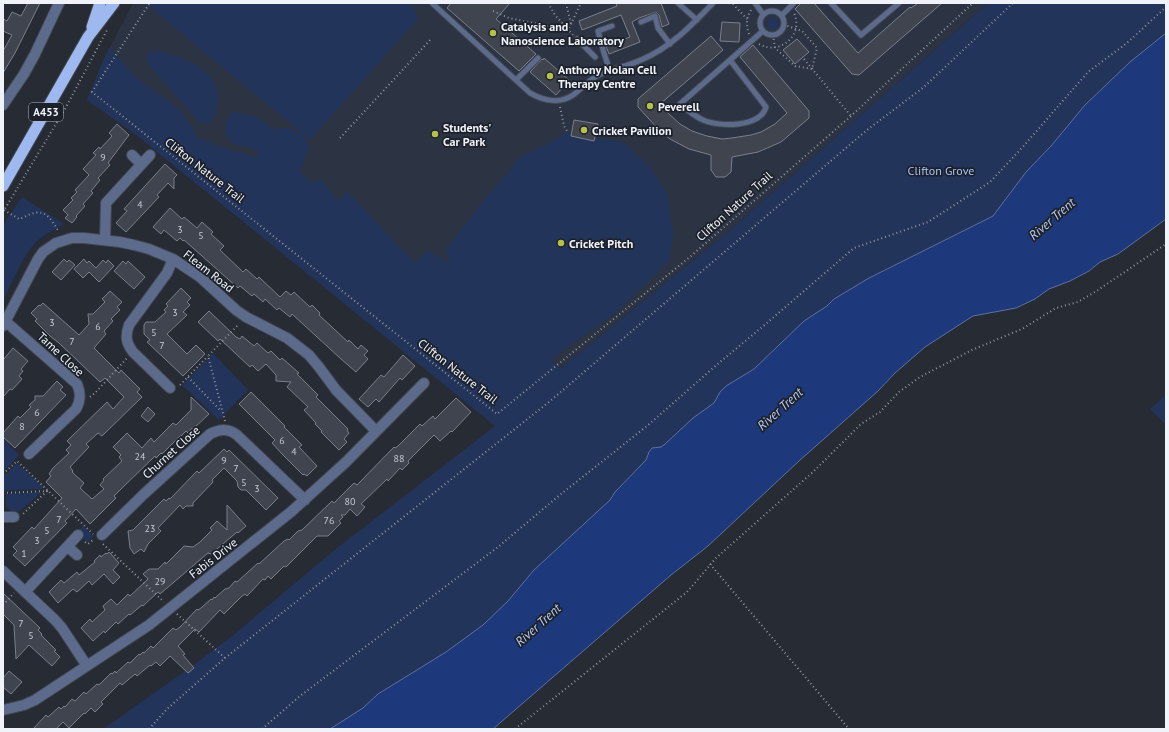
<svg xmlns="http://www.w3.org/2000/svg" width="1169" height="732" font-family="'PT Sans',sans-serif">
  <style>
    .built { fill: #2c3443 }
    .green { fill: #22345a }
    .water { fill: #1e397b; stroke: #5d71a1 }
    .building { fill: #3f444f; stroke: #7a7f8b }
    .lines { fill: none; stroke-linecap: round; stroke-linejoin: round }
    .service-casing { stroke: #424750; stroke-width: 7 }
    .minor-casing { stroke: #424750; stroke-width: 12 }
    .trunk-casing { stroke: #424750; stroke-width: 13 }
    .path { stroke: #90939b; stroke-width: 2; stroke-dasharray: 1 3; stroke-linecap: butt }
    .service { stroke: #5c6b8b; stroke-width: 5 }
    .minor { stroke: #5c6b8b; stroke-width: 10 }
    .trunk { stroke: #9eb8f0; stroke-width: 11 }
    .poi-dot { fill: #b6c149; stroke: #1c212a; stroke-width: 1.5 }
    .labels { text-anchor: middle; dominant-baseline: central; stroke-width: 3.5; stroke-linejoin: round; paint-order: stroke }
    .number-label { font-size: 10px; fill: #c4c7cf }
    .shield { fill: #1c212a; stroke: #b0b4bc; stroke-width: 1 }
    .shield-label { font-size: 11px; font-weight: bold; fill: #f0f3fa }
    .poi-label { font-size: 12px; font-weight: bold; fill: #f0f3fa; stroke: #1c212a; text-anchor: start }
    .street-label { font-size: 12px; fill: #f0f3fa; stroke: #1c212a }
    .park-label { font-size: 12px; fill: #a5c1fb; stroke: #1c212a }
    .water-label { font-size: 13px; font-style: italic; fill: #b9ccf3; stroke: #1c212a }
  </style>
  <rect width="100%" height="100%" fill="#262b34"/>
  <!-- built -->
  <path class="built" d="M133,3H988L730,230L560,369L135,134L87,100L103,61Z"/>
  <!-- green -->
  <path class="green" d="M145,3H408L416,10L417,20L310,140Z
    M988,3H1166V33L1130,62L1085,105L1051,146L1026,172L993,216L947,240L885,269L834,299L827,306L804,321L754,369L726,386L714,403L693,418L664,445L661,447H655L649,452L646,460L615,492L610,500L534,570L508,601L483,625L446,652L378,694L363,708L330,729H103L188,669L232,636L337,548L495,426L135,134L87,100L103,61L110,47L133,75L180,110L199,138L218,146L258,158L259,153L248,147L234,144L226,135L225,130L227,120L233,112C251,115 260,117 273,130C282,126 293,128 301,134C304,137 307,142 309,146L300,171L311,183L321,179L337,201L348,192L415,263L428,250L450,264L445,250L485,199L522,155L542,147L562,136V132L623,142L649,166L667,193L673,233L670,260L614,314L551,359L560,369L730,230Z
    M767 24a6 6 0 1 1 12 0a6 6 0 1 1-12 0Z
    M155,50C180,57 222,68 218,102C217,111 215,116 209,124L200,123L148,64L146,56Z
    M22,197L64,224C54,230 43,235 35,243C22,258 12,283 3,301V225Z
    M213,353L248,390L219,420L182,385Z
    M1166,395V425L1150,409Z
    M3,439L19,455L3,472Z
    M17,463L43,487L42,489L3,491V477Z
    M42,492L20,511L16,512L10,511L6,506V494Z
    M83,526L93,536L87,542L77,532Z"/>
  <!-- water -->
  <path class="water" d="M1166,33V219L1118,254L1100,262L1089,271L1070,281L1049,289L1035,299L1016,308L973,316L925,347L895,373L878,391L799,461L708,546L671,575L493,729H330L363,708L378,694L446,652L483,625L508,601L534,570L610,500L615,492L646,460L649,452L652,448L661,447L664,445L693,418L714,403L720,392L726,386L754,369L804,321L827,306L834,299L869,278L993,216L1026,172L1051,146L1085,105L1130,62Z"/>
  <!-- building -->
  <path class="building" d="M28,3H40L15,53L3,73V51L12,35L3,31V19L7,21L12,12L21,16Z
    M451,3H510L496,19L536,54L519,71L447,8Z
    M616,3H661L669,24L662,27L659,15L656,12L639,18L632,22L640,42L609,54L606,46L630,37L621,15L582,30L579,21L617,6Z
    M801,3H814L858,53L910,7L911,8L918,3H942L859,75L852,74L795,9Z
    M722,22L740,23L739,42L720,41Z
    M711,36L723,50L660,104L669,114L680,124L692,131L707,136L722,139L732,138L751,135L761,132L775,124L787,113L740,57L753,45L809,111V118L781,142L758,152L732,157L731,172L725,177H716L711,170V155L689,149L670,139L658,129L638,107V99Z
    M797,39L809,52L795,64L783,50Z
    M544,58L569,80L556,95L530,72L542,59L543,60Z
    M574,120L598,124L594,141L571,136Z
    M117,124L129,135L108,163L110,165L98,178L100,180L91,191L93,193L83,204L85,206L76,216L77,217L72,223L65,218L68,215L63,210L73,200L71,198L77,192L75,190L89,175L83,169L96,155L93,153L99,147L100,149L112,136L109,133Z
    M165,164L177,175L174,178V189L168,183L157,195L159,197L126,232L116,223L127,211L124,209Z
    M170,208L182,219L184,217L197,228L202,222L213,232L211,234L224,246L220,250L243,272L246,269L257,279L259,277L280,297L286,291L291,295L294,292L310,307L312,305L320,313L319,315L348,342L349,340L358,349L361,345L368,351L364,355L368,359L356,372L341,359L292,314L290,317L279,308L277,310L265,299L263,302L254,294L252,296L240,286L238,288L184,240L183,241L180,238L177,241L164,230L161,234L153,227Z
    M64,259L67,262L69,260L75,265L61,280L52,272Z
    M84,259L87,263L89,261L96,268L103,260L106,263L108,260L114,266L99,282L89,272L83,278L74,269Z
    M123,261L126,264L128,261L145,277L134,289L114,271Z
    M181,288L191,298L187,302L190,305L183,312L187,315L167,334L187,354L196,345L205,354L183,376L147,342L150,340L144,334V325L146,322H155L166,312L164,310L168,306L166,304Z
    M110,291L122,302L117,307L120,310L111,319L113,321L104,331L106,334L94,348L119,373L121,370L140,389L137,392L142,397L102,436L98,433L86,444L89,447L70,467L73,471L72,472L84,483L80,488L92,499L104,489L100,485L104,480L103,479L122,461L119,457L121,455L113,447L127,433L142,448L151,438L154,442L173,423L176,425L191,410V397L209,414L193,429L192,428L188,433L186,431L181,436H180L162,454L161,453L156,458L155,456L118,492L114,496L116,498L90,524L76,509L65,521L67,523L25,566L13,555L17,551L13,547L32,527L34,529L62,498L46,482L51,476L49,474L53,468L69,453L66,450L71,445L67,441L107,402L113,409L124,397L105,378L100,382L59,343L50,336L35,321L37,319L31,313L39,305L40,306L43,303L79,335L89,324L88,314H93L105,302L102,299Z
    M209,311L236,337L240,339L242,336L254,346L257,343L268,353L271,351L280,360L282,358L299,373L297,374L318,395L316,397L348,429L347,430L349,433L344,439L347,442L339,450L321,432L322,431L315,424L316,423L304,410L308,407L287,387L291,382L276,381V375L266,364L258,371L252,365L250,367L220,339L218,341L198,322Z
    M13,348L28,361L21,369L23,371L19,376L22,379L12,390L10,389L3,397V360Z
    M403,355L415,366L402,380L400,378L379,402L376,399L368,407L359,399L381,375L384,377Z
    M57,381L63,387L60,390L66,395L15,448L3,437V433L18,416L20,418L31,407L29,405L35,400V396H43Z
    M251,392L285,426L284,427L302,445L299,447L317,466L307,476L304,474L303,475L283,455L272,443L275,440L239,404Z
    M456,398L471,412L452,432L451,431L440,441L434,435L408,461L409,463L402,470L400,468L388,481L387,479L361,504L365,507L357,516L350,509L345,515H341L343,517L339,521L341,523L328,536H317L286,567L284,566L271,579L268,576L265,580L263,579L247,596L245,594L241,597L224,614L220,610L199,632L195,629L178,646L185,654L183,655L194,668L188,673L170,656L160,666L156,662L151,666L150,665L137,676L135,674L122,685L120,683L101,702L103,704L95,712L91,708L85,714L84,713L69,728L63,722L56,729H33L46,715L48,717L59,707L61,709L64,706L65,707L72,699L75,701L84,692L86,694L97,684L99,685L111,673L112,674L115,671L116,673L128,662L130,663L139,654L140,655L143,652L144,653L151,646L153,648L173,628L176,630L180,627L197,609L198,610L201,608L211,599L212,600L214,597L215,598L225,589L229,588L235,581L237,582L258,563L259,564L284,541L288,539L289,540L298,531L302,530L332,501L334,503L354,483L357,485L394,447L395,448L398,446L420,424L422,426L433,416L435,419Z
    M148,407L155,414L148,422L141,416Z
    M224,449L227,452L229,450L278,498L266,510L246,490H241L238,487L237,481L224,468L212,480L213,482L193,503V506H186L183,509L180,505L158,528L161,531L148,544L144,552L141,549L134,554L130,548L128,531L133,530L164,499L166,501L169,498L170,499L197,471L199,473Z
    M227,505L246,526L238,533L237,532L211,554L208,553L160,594L158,592L143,606L142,605L130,615L129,614L118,624L116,622L105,633L104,631L93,641L81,628L90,619L92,622L105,610L103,606L111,599L117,605L128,594L130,596L148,579L143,574L149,569H158L165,562L166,564L184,546L193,547L200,542L212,530L210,528L217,521L227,530Z
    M109,552L119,563L113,570L120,577L113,584L104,574L92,585L89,581L77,592L73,589L58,603L49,592L61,580L64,583L77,572L79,575L95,562L94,561L100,555L101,557L106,553L107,554Z
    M3,593L40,628L38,630L42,634L41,635L56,650L54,651L60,657L52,666L29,645L16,659L14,625L3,614Z
    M9,671L22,682L11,694L3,687V678Z"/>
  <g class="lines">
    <!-- service casing -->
    <g class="service-casing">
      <path id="service" d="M432,3L530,93C544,101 560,104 573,95C581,89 587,82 595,77C609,69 626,67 641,60C670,48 692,25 713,3
        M678,3L697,20
        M755,3L763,14
        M831,3L861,35L899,3
        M760 23a12 12 0 1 1 24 0a12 12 0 1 1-24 0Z
        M782,15L794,3
        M641,22L655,16L658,28L670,44
        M577,39L595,57
        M730,60L766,107C760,128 719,127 703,120C694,116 687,110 680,104L763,31
        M610,71L604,53L598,31L612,26
        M516,80L538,58"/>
    </g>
    <!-- minor casing -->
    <g class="minor-casing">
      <path id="minor" d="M3,105L24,74L35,54L59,3
        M132,155L141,164
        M105,240L106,203L150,155
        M5,321L77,384C81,393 81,400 76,409L29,454
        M3,326L38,259L43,252L56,243L72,238H84L120,242L134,245L149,249L173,259L200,277L236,310L246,317L287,338L309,355L319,367L336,390L376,431
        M170,388L133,352C126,343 125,336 129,325L167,273L173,259
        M3,517H14
        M102,535L144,494L210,434C220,429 228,428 237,435L305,500
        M68,547L77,555
        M3,571L55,620L62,628L87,666
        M25,592L78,535
        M3,710L24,705L35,700L149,625L292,511L346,462L424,383"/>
    </g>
    <!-- trunk casing -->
    <g class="trunk-casing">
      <path id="trunk" d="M92,27L100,3
        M3,186L88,37L114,3"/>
    </g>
    <!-- path -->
    <path class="path" d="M548,3L555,15L573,35
      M566,3L571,24
      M729,3L733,4L747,19
      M149,4L92,92L497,414L691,256L851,116L973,3
      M493,11L509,18L568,30L581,3
      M749,34C746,25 746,18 751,10
      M773,35L775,48L795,66L812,69L817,48L802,31L785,25
      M759,44C780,56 804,35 794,13
      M804,59L851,116
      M560,107L564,126L567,131
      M340,138L431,39
      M4,210L19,219C23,218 27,215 31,214C46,208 52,221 59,232
      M3,212L65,109L107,30
      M188,377L221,411
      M180,385L208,356
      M90,397L95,393L127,358
      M225,421L208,356L239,324
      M3,474L17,461L93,534
      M3,493L47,491L23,514
      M85,542L88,544L94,539
      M103,544L164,602
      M710,564L849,729
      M3,605L14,593
      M177,614L225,658
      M149,729L167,709L225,658L549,402L867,130L924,87L1013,3
      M262,729L300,696L498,547L561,494L647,426L720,362L761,328L854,248L928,222L990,182L1020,150L1088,72L1127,43L1166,7
      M515,729L687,592L716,558L813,472L861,424L880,412L899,392L920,377L972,350L1022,329L1056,308L1078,302L1098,290L1166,244"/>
    <!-- service -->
    <use href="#service" class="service"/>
    <!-- minor -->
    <use href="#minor" class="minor"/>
    <!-- trunk -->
    <use href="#trunk" class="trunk"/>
  </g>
  <!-- markers -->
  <g class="poi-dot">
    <circle cx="493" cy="33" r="4"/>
    <circle cx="550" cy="76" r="4"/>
    <circle cx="650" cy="106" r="4"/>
    <circle cx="584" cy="130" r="4"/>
    <circle cx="435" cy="134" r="4"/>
    <circle cx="561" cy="243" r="4"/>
  </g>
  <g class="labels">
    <!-- number labels -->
    <g class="number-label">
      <text x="103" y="157">9</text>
      <text x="140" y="204">4</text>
      <text x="180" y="229">3</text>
      <text x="201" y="235">5</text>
      <text x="175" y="312">3</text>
      <text x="52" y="322">3</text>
      <text x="98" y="326">6</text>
      <text x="154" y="332">5</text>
      <text x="72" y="341">7</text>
      <text x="162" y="345">7</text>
      <text x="37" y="412">6</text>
      <text x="22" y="426">8</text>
      <text x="282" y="440">6</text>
      <text x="294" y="451">4</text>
      <text x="140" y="456">24</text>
      <text x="399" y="458">88</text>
      <text x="224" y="460">9</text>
      <text x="236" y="468">7</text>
      <text x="244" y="482">5</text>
      <text x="257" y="488">3</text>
      <text x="350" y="501">80</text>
      <text x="59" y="519">7</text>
      <text x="329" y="520">76</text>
      <text x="150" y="528">23</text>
      <text x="47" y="530">5</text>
      <text x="37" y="540">3</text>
      <text x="24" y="553">1</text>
      <text x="160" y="581">29</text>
      <text x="21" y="623">7</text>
      <text x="31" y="635">5</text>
    </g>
    <!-- shield labels -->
    <rect class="shield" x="29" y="103" width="34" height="18" rx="3"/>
    <g class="shield-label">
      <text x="46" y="112">A453</text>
    </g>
    <!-- poi labels -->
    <g class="poi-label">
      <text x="501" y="26">Catalysis and<tspan x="501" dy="14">Nanoscience Laboratory</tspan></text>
      <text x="558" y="69">Anthony Nolan Cell<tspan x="558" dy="14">Therapy Centre</tspan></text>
      <text x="658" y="106">Peverell</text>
      <text x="443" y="127">Students'<tspan x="443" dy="14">Car Park</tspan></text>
      <text x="592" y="130">Cricket Pavilion</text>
      <text x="569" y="243">Cricket Pitch</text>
    </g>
    <!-- street labels -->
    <g class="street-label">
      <text transform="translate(205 170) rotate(38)">Clifton Nature Trail</text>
      <text transform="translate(734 206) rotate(-42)">Clifton Nature Trail</text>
      <text transform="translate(209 271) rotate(38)">Fleam Road</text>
      <text transform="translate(61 354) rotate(43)">Tame Close</text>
      <text transform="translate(458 371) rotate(38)">Clifton Nature Trail</text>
      <text transform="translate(171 452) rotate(-42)">Churnet Close</text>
      <text transform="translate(213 558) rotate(-38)">Fabis Drive</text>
    </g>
    <!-- park labels -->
    <g class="park-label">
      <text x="941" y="170">Clifton Grove</text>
    </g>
    <!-- water labels -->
    <g class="water-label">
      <text transform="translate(1052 219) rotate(-41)">River Trent</text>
      <text transform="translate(780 409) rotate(-42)">River Trent</text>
      <text transform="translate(538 625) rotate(-42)">River Trent</text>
    </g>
  </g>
  <!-- border -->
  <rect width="1169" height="732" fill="none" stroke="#f0f3fa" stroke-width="8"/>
</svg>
